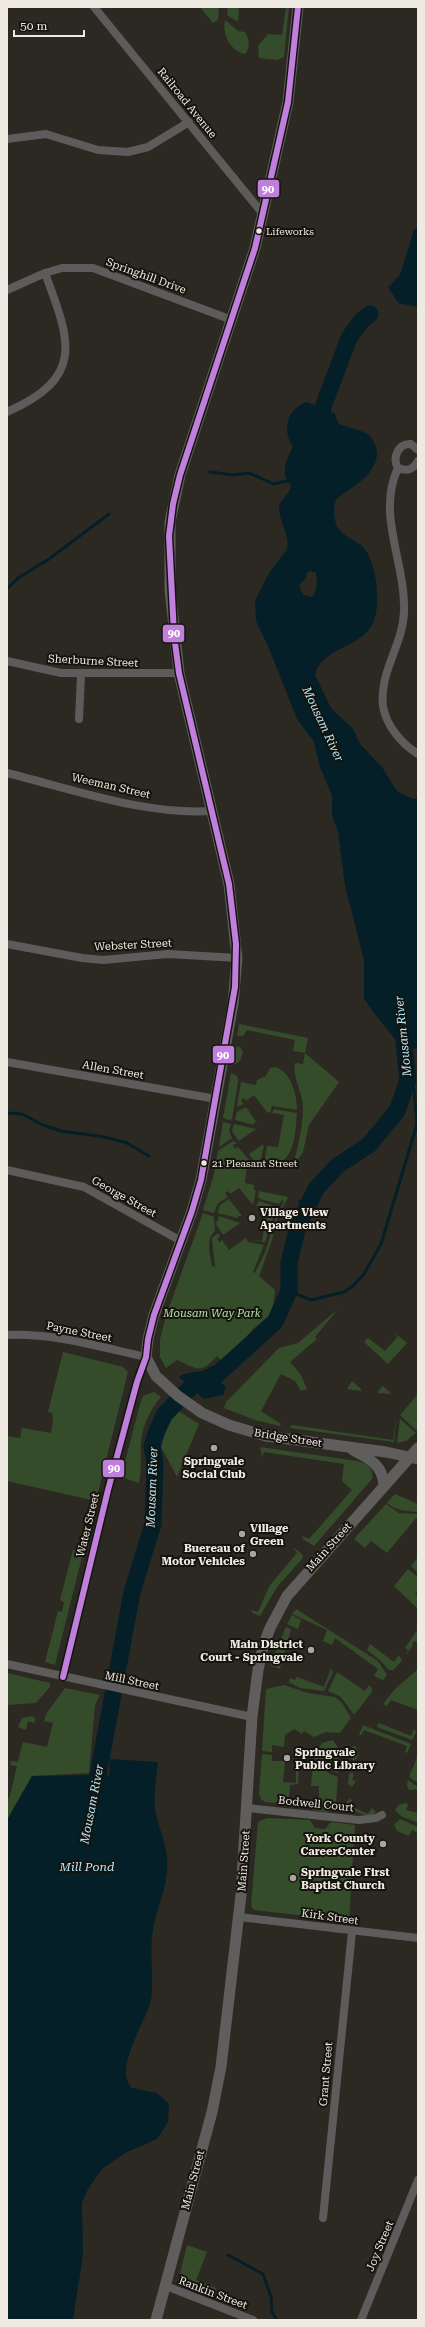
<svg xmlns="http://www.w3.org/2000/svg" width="425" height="2327" font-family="'Roboto Serif',serif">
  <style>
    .green { fill: #354c2b }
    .water { fill: #041f27; fill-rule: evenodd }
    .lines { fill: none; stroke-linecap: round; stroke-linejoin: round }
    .stream { stroke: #041f27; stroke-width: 3 }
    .river { stroke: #041f27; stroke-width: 17 }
    .minor { stroke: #5e5c5a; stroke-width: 8 }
    .secondary { stroke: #605e5c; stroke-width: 11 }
    .bus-1-casing { stroke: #16130e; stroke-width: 9 }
    .bus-1 { stroke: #c07fdc; stroke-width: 6 }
    .bus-dot { fill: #eeeae2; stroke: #16130e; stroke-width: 1.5 }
    .poi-dot { fill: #aaa69f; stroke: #16130e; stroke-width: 1.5 }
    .labels { text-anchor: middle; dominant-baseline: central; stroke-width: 4; stroke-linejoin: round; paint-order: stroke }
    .bus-label { font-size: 10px; fill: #eeeae2; stroke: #16130e; text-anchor: start }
    .street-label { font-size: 11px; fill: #eeeae2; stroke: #16130e }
    .poi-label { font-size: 11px; font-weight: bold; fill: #eeeae2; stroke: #16130e; text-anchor: start }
    .park-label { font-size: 11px; font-style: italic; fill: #b3e4a4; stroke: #16130e }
    .water-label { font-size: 12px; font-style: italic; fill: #b3eafb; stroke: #16130e }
    .line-badge { stroke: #16130e; stroke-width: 1.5 }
    .badge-label { font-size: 11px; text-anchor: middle; font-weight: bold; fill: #fff }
  </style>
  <rect width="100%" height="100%" fill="#2c2923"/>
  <!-- green -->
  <path class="green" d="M200,7H219L218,20L213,23Z
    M228,7H239L238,22L227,15Z
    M286,7H289L284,57L277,60L259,58L258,46L268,34L282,35Z
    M225,20L238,31L245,32C249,40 251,47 245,54C230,51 222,34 225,20Z
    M239,1024L308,1038L305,1053L339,1082L309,1125L303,1152L293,1167C297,1148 303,1128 303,1108C303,1092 292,1078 295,1063L303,1064L305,1053L293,1051L295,1040L247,1030L243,1036H237Z
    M236,1046L240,1047L243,1052L240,1061L236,1064H232Z
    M275,1067C291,1071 297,1095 297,1110L272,1106L270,1113L267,1112L254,1095L246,1101L244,1098L241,1100L244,1104L237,1107L241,1082L256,1085L257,1080L266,1076L270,1068Z
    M231,1073L237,1076L238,1082L232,1119L229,1120L223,1118Z
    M246,1107L257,1123L254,1122V1125L235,1120L237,1112Z
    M274,1109L297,1113C295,1136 295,1167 265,1165L264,1163L267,1146L278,1147L284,1115L272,1113Z
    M223,1122L231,1124L229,1130L232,1138L219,1147Z
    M234,1124L256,1129L239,1141L232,1131Z
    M233,1141L237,1143L233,1145L235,1149L238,1147L253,1164H247L245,1183L254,1185V1190H256L253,1205L239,1188L230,1194L228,1191L225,1193L228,1197L218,1203L214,1213L203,1210L213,1178L218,1151Z
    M262,1145H264L261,1159L255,1162L249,1154Z
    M259,1191L288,1197L275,1224L272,1240L259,1276L275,1290L272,1313L253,1329L225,1364L217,1356C200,1375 198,1369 177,1360L166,1368L160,1357V1339L166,1316L203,1213L214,1217L215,1231C205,1240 210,1253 212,1266L215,1267L212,1238L218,1233L220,1236L217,1239L220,1242L222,1240L229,1250L246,1238L248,1242L264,1245L253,1272L255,1273L266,1250L275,1220L284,1201L282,1200L279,1204L260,1199L258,1197Z
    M229,1199L242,1216H238V1218L218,1213L220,1205Z
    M259,1201L277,1207L265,1242L250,1240L262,1241L268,1208L256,1206Z
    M219,1216L240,1223L223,1235L216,1224Z
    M338,1309L315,1337L317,1339L290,1362L301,1375L307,1389L301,1391L295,1381L281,1374L261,1411L281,1424L280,1426L255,1420L224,1408L226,1402L279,1348L298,1343Z
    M396,1334L407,1343L388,1364L364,1342L368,1338L385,1351L397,1337Z
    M63,1352L123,1367L128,1372L96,1501L7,1481V1436L20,1438L22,1428L51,1433L53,1419L52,1413L48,1412Z
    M352,1381L361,1389V1391L347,1389Z
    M383,1386L392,1394L378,1393V1391Z
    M154,1392L161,1397C151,1408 142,1427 141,1442C140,1456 142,1469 139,1483L121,1477L140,1404L143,1396Z
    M418,1394V1431H417L400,1415Z
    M177,1410L199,1424L177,1477L160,1445L164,1433Z
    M396,1417L394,1442L290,1428L292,1425L393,1440Z
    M400,1419L416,1433L406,1441L397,1443Z
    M260,1447L357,1461C367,1464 374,1467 372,1479L314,1546L303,1539L302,1536L309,1539L352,1490L342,1481L344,1464L264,1452L262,1457Z
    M395,1494L418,1504V1512C405,1511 397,1511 387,1503Z
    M386,1504L399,1513L418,1514V1519L416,1518L387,1553L371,1541L365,1548L354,1539Z
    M293,1547L302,1554L303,1558L277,1587L260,1616L252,1613L251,1610L258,1612L270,1585L297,1553Z
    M73,1550L83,1553L55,1665L45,1662L58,1611L62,1612L64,1602L60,1600Z
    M418,1557V1573L411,1566Z
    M408,1569L418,1577V1591L415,1594L418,1597V1609L394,1586Z
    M296,1609L378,1661L387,1675L383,1680L374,1676L378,1669L335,1638L332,1645L323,1641L327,1630L292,1614Z
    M292,1615L301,1620L298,1629L287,1624Z
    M286,1627L291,1629L280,1669L270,1665Z
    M418,1629V1641L413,1642L412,1647L405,1655L408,1650L405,1648Z
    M370,1644L394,1662L399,1655L402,1661L393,1670H389L381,1661L367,1650Z
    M331,1669L333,1672L324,1691L300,1688L289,1682L290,1678L295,1680L297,1677L324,1687Z
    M418,1669V1710L391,1700L387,1706L383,1704L395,1689Z
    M337,1672L365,1691L369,1685L372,1688V1692L354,1715L341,1697L328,1691Z
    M7,1673L50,1683V1687L36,1703L7,1705Z
    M284,1685L308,1693L335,1697L342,1703L351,1718L340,1733L326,1732L314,1737L304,1731L302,1734L294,1729L285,1735L284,1747L272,1745V1752L262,1751L266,1689Z
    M65,1688L100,1695L95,1705L89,1773L32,1776L7,1820V1798L9,1799L17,1766L10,1765L11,1761L18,1762L23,1742L47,1747L53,1723L44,1721L46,1714Z
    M32,1716L35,1718V1723L28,1721L26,1730L18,1727L22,1718Z
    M379,1723L411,1736L414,1729L416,1732L412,1740L377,1727Z
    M363,1725L411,1744L407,1753L405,1752L407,1746L364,1730L361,1735H359Z
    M333,1740L339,1749L338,1773L326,1768L313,1757L322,1743Z
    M355,1746L357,1749L355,1754L359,1755L354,1761L351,1758L352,1747Z
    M262,1754L272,1755V1761H285L283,1782L296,1783V1769H299L298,1784L290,1785L289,1800L296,1801L298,1806L265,1802L261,1799L259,1793Z
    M418,1755V1783L409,1777Z
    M313,1761L330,1774L338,1777L336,1802L328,1812L313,1810L310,1806L312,1801H319V1786H311Z
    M352,1772L354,1775L352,1780L356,1781L352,1787L348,1784L349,1774Z
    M408,1780L418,1787V1789L409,1790L407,1785Z
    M350,1798L352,1801L350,1806L368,1814L372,1808L376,1812C367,1820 352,1811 346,1803Z
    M406,1803L408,1805L406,1810L418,1813V1823L401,1816L395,1810L399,1805Z
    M267,1818L310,1820L315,1828L325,1829L331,1822L355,1825L349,1921L254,1910L251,1906L258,1822Z
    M400,1819L418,1827L417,1833L412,1830L409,1836L397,1831L394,1825Z
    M187,2245L207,2252L196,2280L216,2288L215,2293L223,2297L221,2301L185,2287L178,2282Z"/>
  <!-- water -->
  <path class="water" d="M418,227V307L398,303L388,287L400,275L414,230Z
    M307,402L335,414L338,423C347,428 360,429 369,435C374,440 377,448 377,454C376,472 359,483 346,492C343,494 338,497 336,500C333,506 334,517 336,524C341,536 354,539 363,547C377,562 382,607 372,625C358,649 320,649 315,675L331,708L353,729L360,744L382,767L397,791L413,799L418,798V1048L411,1049L395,1039L373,1012L364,998V960L345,886L338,832L332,815V796L320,767L314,742L297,719L268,646L256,621L255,601L269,573L287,549C290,534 280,524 279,509C279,499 290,495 291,485C279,475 287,458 293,446C281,431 288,407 307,402ZM311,571L316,573C317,582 318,590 312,597L303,595L299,585L306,578L307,572Z
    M213,1366L226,1377L221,1383L226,1387L223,1395L204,1399L179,1377C189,1369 204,1375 213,1366Z
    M110,1759L158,1762C156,1777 154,1793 155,1808C157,1825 166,1841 167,1858C170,1885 155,1909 152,1936C150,1957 154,1979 151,2000C148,2018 112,2070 132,2088L157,2093L169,2104L168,2122L157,2139L125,2153L102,2169L88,2189L82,2203L83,2255L73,2320H7V1820L32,1776L91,1775L92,1763L108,1764L107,1776H109Z"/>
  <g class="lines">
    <!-- stream -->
    <path class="stream" d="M210,472L233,475L249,473L274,484L287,481
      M7,589L18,578L49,559L109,514
      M7,1113L22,1114L43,1125L61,1131L105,1137L127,1143L149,1156
      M300,1201L310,1202
      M289,1291L311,1300L344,1292L353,1286L364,1274L381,1244L417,1124L414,1089L408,1080
      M228,2255L263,2274L271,2297L272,2312L276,2319"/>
    <!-- river -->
    <path class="river" d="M319,431L323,407L349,338L361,321L370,314
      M96,1786L132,1592L153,1524L155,1463L152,1447L156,1433L164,1415L193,1385L220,1372L275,1322L289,1291V1263L298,1226L316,1189L337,1166L369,1145L397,1111L408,1080L402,1022"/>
    <!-- minor -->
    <path class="minor" d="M94,7L263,214
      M7,139L46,134L98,150L128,152L148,147L189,122
      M7,290L45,273L62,268H93L232,320
      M7,412C86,377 70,341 45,273
      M418,450L411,444C398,443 392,458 398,468C407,472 414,469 418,461
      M398,468C376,514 406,563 404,612C403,645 379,672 383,706C386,726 402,744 418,754
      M7,661L61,673H179
      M79,719L81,674
      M7,773C72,789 144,815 211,811
      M7,944L82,958L103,960L168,954L237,958
      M7,1062L216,1099
      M7,1170L84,1187L181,1241
      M7,1335C55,1333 100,1347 146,1357L137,1382L108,1490L63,1677
      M7,1664L252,1717
      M248,1808L359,1820L376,1818L382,1815
      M239,1917L418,1938
      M323,2218L352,1932
      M166,2286L253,2320
      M361,2320L418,2180"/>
    <!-- secondary -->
    <path class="secondary" d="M298,7L288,102L255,248L180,475L170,522V590L179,673L229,884L237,958L233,1004L201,1180L192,1211L154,1315L148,1339L146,1357L156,1376L178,1396L202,1413L229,1425L266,1436L386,1452L418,1459
      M353,1450C370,1459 383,1465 384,1486
      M156,2320L212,2112L221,2067L241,1895L252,1717L258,1670L263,1647L270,1628L287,1596L418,1448"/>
    <!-- bus-1 casing -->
    <g class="bus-1-casing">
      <path id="bus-1" d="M63,1677L108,1490L137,1382L146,1357L148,1339L154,1315L192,1211L201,1180L235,987L236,944L229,884L179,673L174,635L169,536L173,504L180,475L255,248L288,102L298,7"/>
    </g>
    <!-- bus-1 -->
    <use href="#bus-1" class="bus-1"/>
  </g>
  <!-- markers -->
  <g class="bus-dot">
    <circle cx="259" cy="231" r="3.5"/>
    <circle cx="204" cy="1163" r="3.5"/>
  </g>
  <g class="poi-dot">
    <circle cx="252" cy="1218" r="4"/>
    <circle cx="214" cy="1448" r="4"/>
    <circle cx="242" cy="1534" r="4"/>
    <circle cx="253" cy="1554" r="4"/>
    <circle cx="311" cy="1650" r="4"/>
    <circle cx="287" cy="1758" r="4"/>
    <circle cx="383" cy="1844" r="4"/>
    <circle cx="293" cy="1878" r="4"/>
  </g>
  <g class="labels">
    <!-- bus labels -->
    <g class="bus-label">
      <text x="266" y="231">Lifeworks</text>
      <text x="212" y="1163">21 Pleasant Street</text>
    </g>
    <!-- street labels -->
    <g class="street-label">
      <text transform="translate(187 103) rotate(51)">Railroad Avenue</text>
      <text transform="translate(146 276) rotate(20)">Springhill Drive</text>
      <text transform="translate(93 661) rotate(3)">Sherburne Street</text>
      <text transform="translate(111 786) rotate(13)">Weeman Street</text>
      <text transform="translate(133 945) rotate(-3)">Webster Street</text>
      <text transform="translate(113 1070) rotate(10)">Allen Street</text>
      <text transform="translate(124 1197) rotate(29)">George Street</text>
      <text transform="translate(79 1332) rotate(11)">Payne Street</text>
      <text transform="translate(288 1438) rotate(9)">Bridge Street</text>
      <text transform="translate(88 1525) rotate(-76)">Water Street</text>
      <text transform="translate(329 1547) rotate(-48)">Main Street</text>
      <text transform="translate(132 1681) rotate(12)">Mill Street</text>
      <text transform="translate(316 1804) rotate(6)">Bodwell Court</text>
      <text transform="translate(244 1861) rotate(-86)">Main Street</text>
      <text transform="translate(330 1917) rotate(8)">Kirk Street</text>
      <text transform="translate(326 2074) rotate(-85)">Grant Street</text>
      <text transform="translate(193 2180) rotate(-75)">Main Street</text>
      <text transform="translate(380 2246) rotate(-67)">Joy Street</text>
      <text transform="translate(213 2293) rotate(21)">Rankin Street</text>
    </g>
    <!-- poi labels -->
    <g class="poi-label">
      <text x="260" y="1212">Village View<tspan x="260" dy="13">Apartments</tspan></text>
      <text x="214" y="1461" text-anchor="middle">Springvale<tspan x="214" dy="13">Social Club</tspan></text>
      <text x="250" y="1528">Village<tspan x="250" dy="13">Green</tspan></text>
      <text x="245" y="1548" text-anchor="end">Buereau of<tspan x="245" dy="13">Motor Vehicles</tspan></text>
      <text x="303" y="1644" text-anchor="end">Main District<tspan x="303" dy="13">Court - Springvale</tspan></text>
      <text x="295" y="1752">Springvale<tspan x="295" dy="13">Public Library</tspan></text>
      <text x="375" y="1838" text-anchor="end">York County<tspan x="375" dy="13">CareerCenter</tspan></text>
      <text x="301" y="1872">Springvale First<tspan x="301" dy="13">Baptist Church</tspan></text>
    </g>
    <!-- park labels -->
    <g class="park-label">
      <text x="212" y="1313">Mousam Way Park</text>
    </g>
    <!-- water labels -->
    <g class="water-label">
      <text transform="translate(323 724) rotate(65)">Mousam River</text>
      <text transform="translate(403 1036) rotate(-96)">Mousam River</text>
      <text transform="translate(152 1487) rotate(-88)">Mousam River</text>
      <text transform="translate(92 1804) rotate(-79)">Mousam River</text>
      <text x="87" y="1867">Mill Pond</text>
    </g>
  </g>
  <g class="line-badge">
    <rect x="257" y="179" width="23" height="19" rx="4" fill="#c07fdc"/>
    <rect x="162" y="624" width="23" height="19" rx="4" fill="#c07fdc"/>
    <rect x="212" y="1045" width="23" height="19" rx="4" fill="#c07fdc"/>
    <rect x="102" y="1459" width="23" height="19" rx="4" fill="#c07fdc"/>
  </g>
  <g class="badge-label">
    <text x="268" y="193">90</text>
    <text x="174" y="637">90</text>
    <text x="223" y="1059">90</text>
    <text x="114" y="1472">90</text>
  </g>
  <!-- border -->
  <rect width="425" height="2327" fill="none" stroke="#eeeae2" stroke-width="16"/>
  <!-- scale -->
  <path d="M14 30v6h70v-6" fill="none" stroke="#eeeae2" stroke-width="2"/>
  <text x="20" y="30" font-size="12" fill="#eeeae2" stroke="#16130e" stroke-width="3" paint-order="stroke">50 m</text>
</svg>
